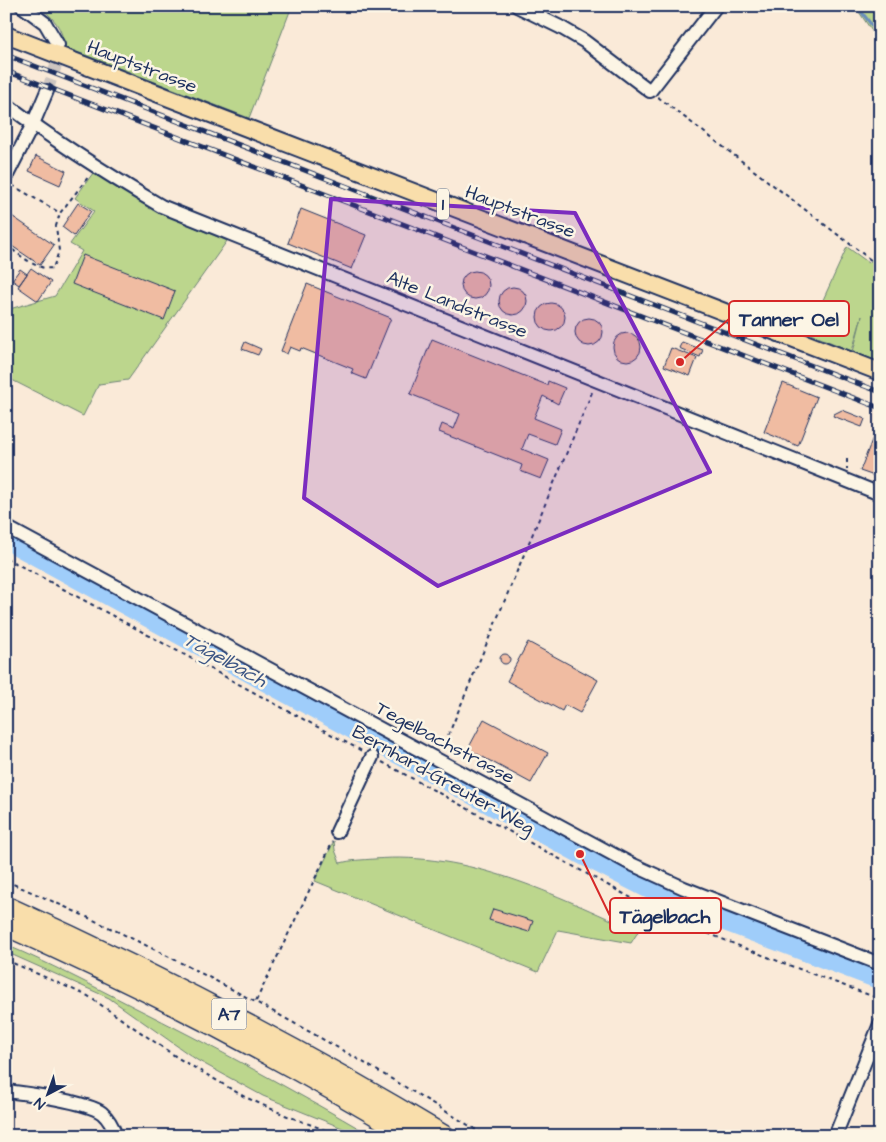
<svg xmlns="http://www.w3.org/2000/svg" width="886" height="1142" font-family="'Architects Daughter',sans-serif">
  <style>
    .green { fill: #bcd68d; stroke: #6c8276 }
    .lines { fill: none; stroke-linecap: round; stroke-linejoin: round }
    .stream { stroke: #6a8ebc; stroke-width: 3 }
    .river { stroke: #9fcdfa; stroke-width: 19 }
    .building { fill: #f0bca2; stroke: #1b2f5e }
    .minor-tunnel { stroke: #cdc5c0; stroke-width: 12; stroke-dasharray: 12 6; stroke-linecap: butt }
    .minor-casing { stroke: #1b2f5e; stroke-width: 16 }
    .major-casing { stroke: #1b2f5e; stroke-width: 20 }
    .highway-casing { stroke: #1b2f5e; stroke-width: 22 }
    .path { stroke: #1b2f5e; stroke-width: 2; stroke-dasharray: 4 4; stroke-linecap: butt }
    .minor { stroke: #fcf5e5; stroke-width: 12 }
    .major { stroke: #f9deab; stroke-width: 16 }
    .highway { stroke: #f9deab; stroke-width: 19 }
    .rail-casing { stroke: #1b2f5e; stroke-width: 5 }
    .rail { stroke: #fcf5e5; stroke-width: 3; stroke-dasharray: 9; stroke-linecap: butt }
    .marked { fill: #7b2cbf; fill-opacity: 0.2; stroke: #7b2cbf; stroke-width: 4; stroke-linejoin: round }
    .labels { text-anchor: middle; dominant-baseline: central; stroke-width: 5; stroke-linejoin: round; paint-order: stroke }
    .shield { fill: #fcf5e5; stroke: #5e6a86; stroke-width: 1 }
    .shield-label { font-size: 18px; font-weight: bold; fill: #1b2f5e }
    .street-label { font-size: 19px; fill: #1b2f5e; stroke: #fcf5e5 }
    .water-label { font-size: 20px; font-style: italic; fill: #3c5685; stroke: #fcf5e5 }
    .leader { fill: none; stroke: #d62828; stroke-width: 2 }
    .callout-dot { fill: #d62828; stroke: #fcf5e5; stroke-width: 2 }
    .callout { fill: #fcf5e5; stroke: #d62828; stroke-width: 2 }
    .callout-label { font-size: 20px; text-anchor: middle; font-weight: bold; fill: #1b2f5e }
  </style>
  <rect width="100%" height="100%" fill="#faead8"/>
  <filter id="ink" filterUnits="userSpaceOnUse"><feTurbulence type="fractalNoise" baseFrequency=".02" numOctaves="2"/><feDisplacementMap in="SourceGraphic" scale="10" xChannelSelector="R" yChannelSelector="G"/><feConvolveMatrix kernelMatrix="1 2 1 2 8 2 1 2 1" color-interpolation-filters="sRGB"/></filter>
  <g filter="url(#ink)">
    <!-- green -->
    <path class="green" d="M37,6H292L249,118L64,47C63,28 53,16 37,6Z
      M855,6H871L880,17V43Z
      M93,173L157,211L227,241L128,380L99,384L83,416L6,377V310L55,296L82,251L70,244L94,211L75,198Z
      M847,247L869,263L880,250V362L853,352L862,316L852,351L808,333Z
      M334,841L335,850L340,863C351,860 362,860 374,859C469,851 553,894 638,932L631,943L558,930L538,972L315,881Z
      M6,945C49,963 91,985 132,1006C214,1047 293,1090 372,1136H362L263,1096L197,1060L109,998L6,952Z"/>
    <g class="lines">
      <!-- stream -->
      <path class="stream" d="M857,6L880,36"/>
      <!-- river -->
      <path class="river" d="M6,540L580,854L676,903L880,980"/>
    </g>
    <!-- building -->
    <path class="building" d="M36,156L66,171L60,185L29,171Z
      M78,203L91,211L74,236L62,227Z
      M301,209L366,235L352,269L288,243Z
      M6,212L54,245L40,265L6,242L9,236L6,234Z
      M83,255L175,291L164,320L72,284Z
      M31,268L51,282L38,301L18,287Z
      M20,269L27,274L19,285L12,280Z
      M461 285a14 14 0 1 1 28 0a14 14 0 1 1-28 0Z
      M307,284L391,318L366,379L351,373L353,369L301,348L300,351L290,347L287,354L281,351Z
      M499 301a14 14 0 1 1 28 0a14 14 0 1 1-28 0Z
      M537 317a14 14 0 1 1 28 0a14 14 0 1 1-28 0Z
      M575 332a14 14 0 1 1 28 0a14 14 0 1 1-28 0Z
      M613 347a14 14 0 1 1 28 0a14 14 0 1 1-28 0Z
      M432,339L547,385L548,381L565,388L558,404L543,396L534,418L561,429L555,444L528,434L522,449L549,460L541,479L520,471L522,465L439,432L442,424L454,429L460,414L410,394Z
      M245,342L261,349L258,355L242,349Z
      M682,342L703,350L700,357L679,348Z
      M671,348L697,358L690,376L664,366Z
      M783,383L817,397L798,446L764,432Z
      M842,410L865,419L862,427L833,416L834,414Z
      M877,427L880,428V478L860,471Z
      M528,642L598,680L580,713L565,705L562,711L507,681Z
      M500 659a5 5 0 1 1 10 0a5 5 0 1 1-10 0Z
      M484,719L548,753L531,783L468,749Z
      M493,909L533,921L529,932L489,920Z"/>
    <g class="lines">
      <!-- minor-tunnel -->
      <path class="minor-tunnel" d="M47,91L57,63V48"/>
      <!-- minor casing -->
      <g class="minor-casing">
        <path id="minor" d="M22,6L45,23L58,45
          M517,6L560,27L584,41L650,91L716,6
          M6,104C55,141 108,175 161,206L880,494
          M6,177L33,124L47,91
          M6,527L629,863L684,888L880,964
          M337,832L372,757
          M6,1091C25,1093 88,1102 102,1113C109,1119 113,1127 116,1136
          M835,1136L880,1024"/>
      </g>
      <!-- major casing -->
      <g class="major-casing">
        <path id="major" d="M6,35L880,372"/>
      </g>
      <!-- highway casing -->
      <g class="highway-casing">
        <path id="highway" d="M6,906C157,974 303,1050 445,1136
          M6,926C145,988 280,1057 410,1136"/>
      </g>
      <!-- path -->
      <path class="path" d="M877,6L880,11
        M658,97L880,267
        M12,185L60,213L89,176
        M6,245C19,254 37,271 53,268L59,251L56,226L60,213
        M847,459V469
        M6,558L362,751
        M442,750L593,390
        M382,762L635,900C714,939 797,968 880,999
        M6,881C173,952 332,1041 486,1136
        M6,960L88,996L178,1058L245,1097L285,1115L341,1136
        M256,1001L333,841"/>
      <!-- minor -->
      <use href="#minor" class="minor"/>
      <!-- major -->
      <use href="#major" class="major"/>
      <!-- highway -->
      <use href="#highway" class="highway"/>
      <!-- rail casing -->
      <g class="rail-casing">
        <path id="rail" d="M6,55L880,392
          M6,71L880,408"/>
      </g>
      <!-- rail -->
      <use href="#rail" class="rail"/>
    </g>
  </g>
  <!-- marked area -->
  <path class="marked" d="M331,199L575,213L710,472L438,586L304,498Z"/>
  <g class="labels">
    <!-- shield labels -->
    <g class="shield">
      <rect x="437" y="188.5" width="12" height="31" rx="4"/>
      <rect x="211.5" y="998.5" width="35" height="31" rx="4"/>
    </g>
    <g class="shield-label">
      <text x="443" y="204">1</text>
      <text x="229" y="1014">A7</text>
    </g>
    <!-- street labels -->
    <g class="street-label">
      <text transform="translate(142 67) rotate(21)">Hauptstrasse</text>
      <text transform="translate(520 212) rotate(21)">Hauptstrasse</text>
      <text transform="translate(457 305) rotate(22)">Alte Landstrasse</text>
      <text transform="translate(445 743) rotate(28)">Tegelbachstrasse</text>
      <text transform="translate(443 780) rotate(29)">Bernhard-Greuter-Weg</text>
    </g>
    <!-- water labels -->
    <g class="water-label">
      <text transform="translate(225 660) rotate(29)">Tägelbach</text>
    </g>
  </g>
  <!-- callouts -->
  <path class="leader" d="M680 362L729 319M580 854L610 916"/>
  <g class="callout-dot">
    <circle cx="680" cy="362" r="5"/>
    <circle cx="580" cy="854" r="5"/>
  </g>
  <g class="callout">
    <rect x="729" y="301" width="120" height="35" rx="5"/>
    <rect x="610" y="898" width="111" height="35" rx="5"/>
  </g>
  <g class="callout-label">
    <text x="789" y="326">Tanner Oel</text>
    <text x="665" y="923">Tägelbach</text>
  </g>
  <!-- margin -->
  <rect width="886" height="1142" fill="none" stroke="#fcf5e5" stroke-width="25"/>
  <rect x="12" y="12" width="861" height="1117" fill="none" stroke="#1b2f5e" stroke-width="2" filter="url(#ink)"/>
  <!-- north arrow -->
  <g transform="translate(48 1094) rotate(221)" stroke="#fcf5e5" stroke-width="4" paint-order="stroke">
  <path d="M0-4L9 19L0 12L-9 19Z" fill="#1b2f5e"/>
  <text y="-8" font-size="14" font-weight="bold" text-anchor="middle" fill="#1b2f5e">N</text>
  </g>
</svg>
